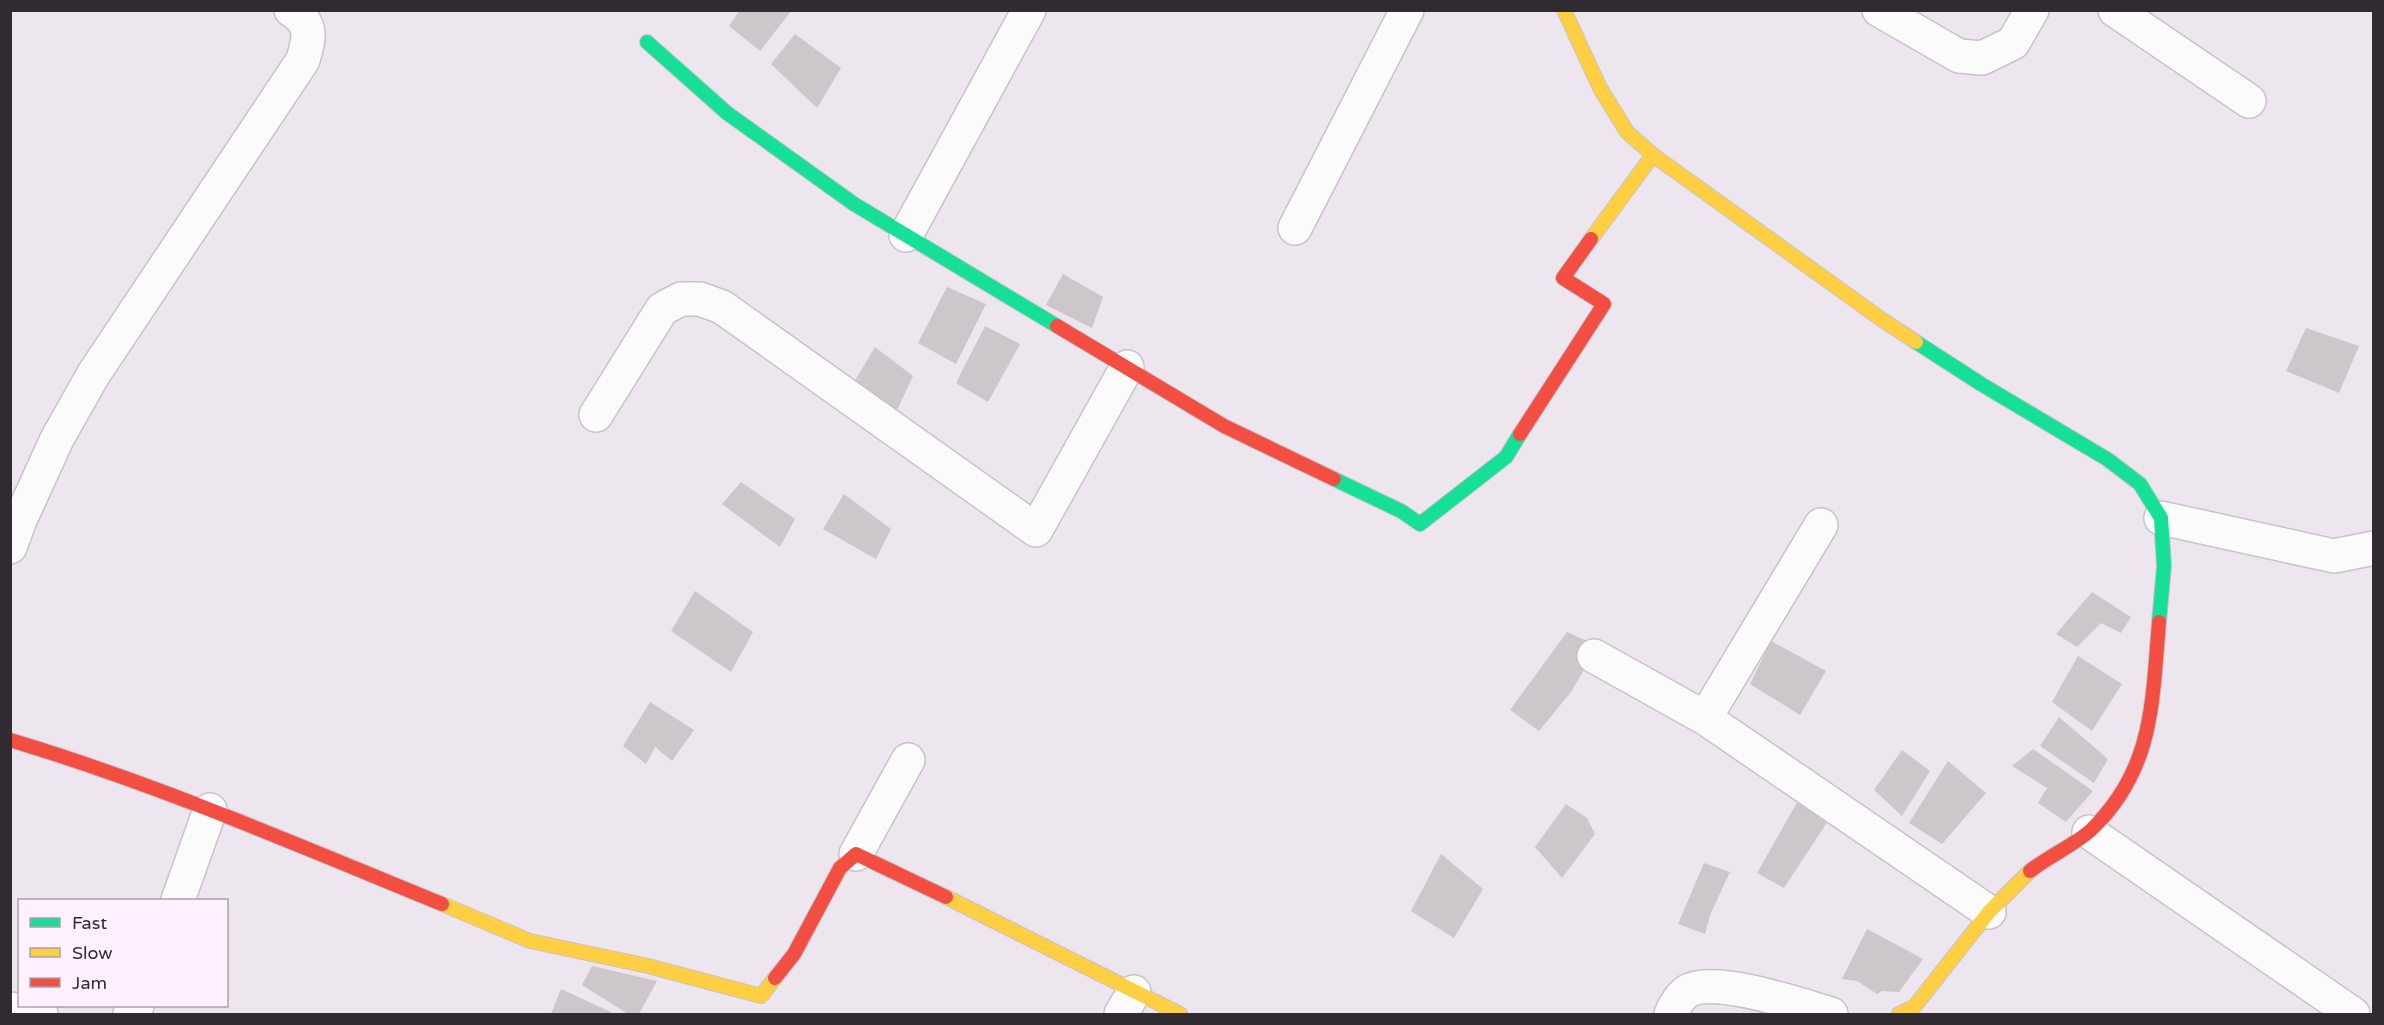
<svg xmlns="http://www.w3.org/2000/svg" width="2384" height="1025" font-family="'Varela Round',sans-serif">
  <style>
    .building { fill: #cdc6ca }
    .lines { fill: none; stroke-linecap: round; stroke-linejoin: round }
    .street-casing { stroke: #c8c3c9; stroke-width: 36 }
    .fast-casing { stroke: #c8c3c9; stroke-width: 16 }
    .slow-casing { stroke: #c8c3c9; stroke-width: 16 }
    .jam-casing { stroke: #c8c3c9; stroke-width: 16 }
    .street { stroke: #fcfbfc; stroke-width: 33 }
    .fast { stroke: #16e098; stroke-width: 14 }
    .slow { stroke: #ffcf43; stroke-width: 14 }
    .jam { stroke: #f24e42; stroke-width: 14 }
  </style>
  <rect width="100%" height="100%" fill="#ede6ee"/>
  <!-- building -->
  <path class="building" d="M740,10H792L760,51L729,26Z
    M795,34L841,68L817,108L771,64Z
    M1063,274L1103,297L1092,328L1046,305Z
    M947,287L986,304L956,364L918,343Z
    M985,326L1020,344L988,402L956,383Z
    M2306,328L2359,346L2339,393L2286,371Z
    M875,347L913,376L892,421L850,389Z
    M741,482L795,519L780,547L722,504Z
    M844,494L891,529L876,559L823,529Z
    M695,591L753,632L731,672L671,631Z
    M2092,592L2131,617L2121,633L2101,623L2077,647L2056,634Z
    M1567,632L1598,646L1571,692L1539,731L1510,710Z
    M1771,641L1826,671L1800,715L1750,684Z
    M2078,656L2122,684L2092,731L2052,702Z
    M650,702L694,730L672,761L655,747L646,764L623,746Z
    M2059,717L2108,759L2094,783L2040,746Z
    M2033,749L2093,791L2066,822L2038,803L2047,788L2012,766Z
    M1902,750L1930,771L1902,816L1874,790Z
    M1948,761L1986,793L1942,844L1909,823Z
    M1799,799L1828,821L1784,888L1757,873Z
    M1566,804L1587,818L1595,834L1562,878L1535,847Z
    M1441,854L1483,889L1454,938L1411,911Z
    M1704,863L1730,872L1710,915L1705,934L1678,924Z
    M1867,929L1923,959L1899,992L1882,991L1877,994L1857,981L1842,979Z
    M592,966L657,981L639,1014H628L582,985Z
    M561,989L615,1014H551Z"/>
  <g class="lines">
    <!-- street casing -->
    <g class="street-casing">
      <path id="street" d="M1879,10L1959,56L1982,58L2013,43L2032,10
        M2115,10L2249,101
        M1295,228L1407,10
        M906,235L1029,10
        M596,415L662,309L681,299H700L722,307L1036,530L1127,367
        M2161,518L2334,556L2374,548
        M10,547L20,520L57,439L93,375L303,60C309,38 314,24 291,10
        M1594,656L1705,718L1989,912
        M1705,718L1821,525
        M2089,832L2353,1014
        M856,854L908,760
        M178,900L210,810
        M10,1009L41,1014
        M130,1014L137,1006
        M1121,1014L1134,992
        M1671,1014C1674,1006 1682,993 1690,990C1719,977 1800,1005 1831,1014"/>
    </g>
    <!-- fast casing -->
    <g class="fast-casing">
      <path id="fast" d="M647,42L727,113L854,204L1057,326
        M1916,342L1981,384L2107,459L2140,484L2161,518L2164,566L2159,622
        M1334,479L1401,511L1420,524L1506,457L1520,434"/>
    </g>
    <!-- slow casing -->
    <g class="slow-casing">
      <path id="slow" d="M1564,10L1600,88L1627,132L1653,155L1881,319L1916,342
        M1591,239L1653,155
        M946,897L1180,1014
        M442,904L530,941L648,966L761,996L775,978
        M1899,1014L1914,1007L1989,912L2030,871"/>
    </g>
    <!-- jam casing -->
    <g class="jam-casing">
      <path id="jam" d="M1057,326L1224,426L1334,479
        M1520,434L1604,304L1563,278L1591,239
        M10,740C157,784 300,846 442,904
        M2030,871C2047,857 2076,844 2091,830C2154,769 2152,703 2159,622
        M775,978L794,954L840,868L856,854L946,897"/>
    </g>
    <!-- street -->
    <use href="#street" class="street"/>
    <!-- fast -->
    <use href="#fast" class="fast"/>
    <!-- slow -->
    <use href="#slow" class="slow"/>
    <!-- jam -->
    <use href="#jam" class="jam"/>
  </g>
  <!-- border -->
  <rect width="2384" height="1025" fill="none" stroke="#302b30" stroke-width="24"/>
  <!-- legend -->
  <rect x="18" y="899" width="210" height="108" fill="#fef0fe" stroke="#aca1ac" stroke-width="1.5"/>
  <rect x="30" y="918" width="30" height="9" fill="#16e098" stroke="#aca1ac" stroke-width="1.5"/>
  <text x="72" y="929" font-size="18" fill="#302b30">Fast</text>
  <rect x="30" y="948" width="30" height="9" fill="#ffcf43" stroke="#aca1ac" stroke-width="1.5"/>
  <text x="72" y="959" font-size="18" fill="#302b30">Slow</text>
  <rect x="30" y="978" width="30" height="9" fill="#f24e42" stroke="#aca1ac" stroke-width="1.5"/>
  <text x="72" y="989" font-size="18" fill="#302b30">Jam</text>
</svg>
